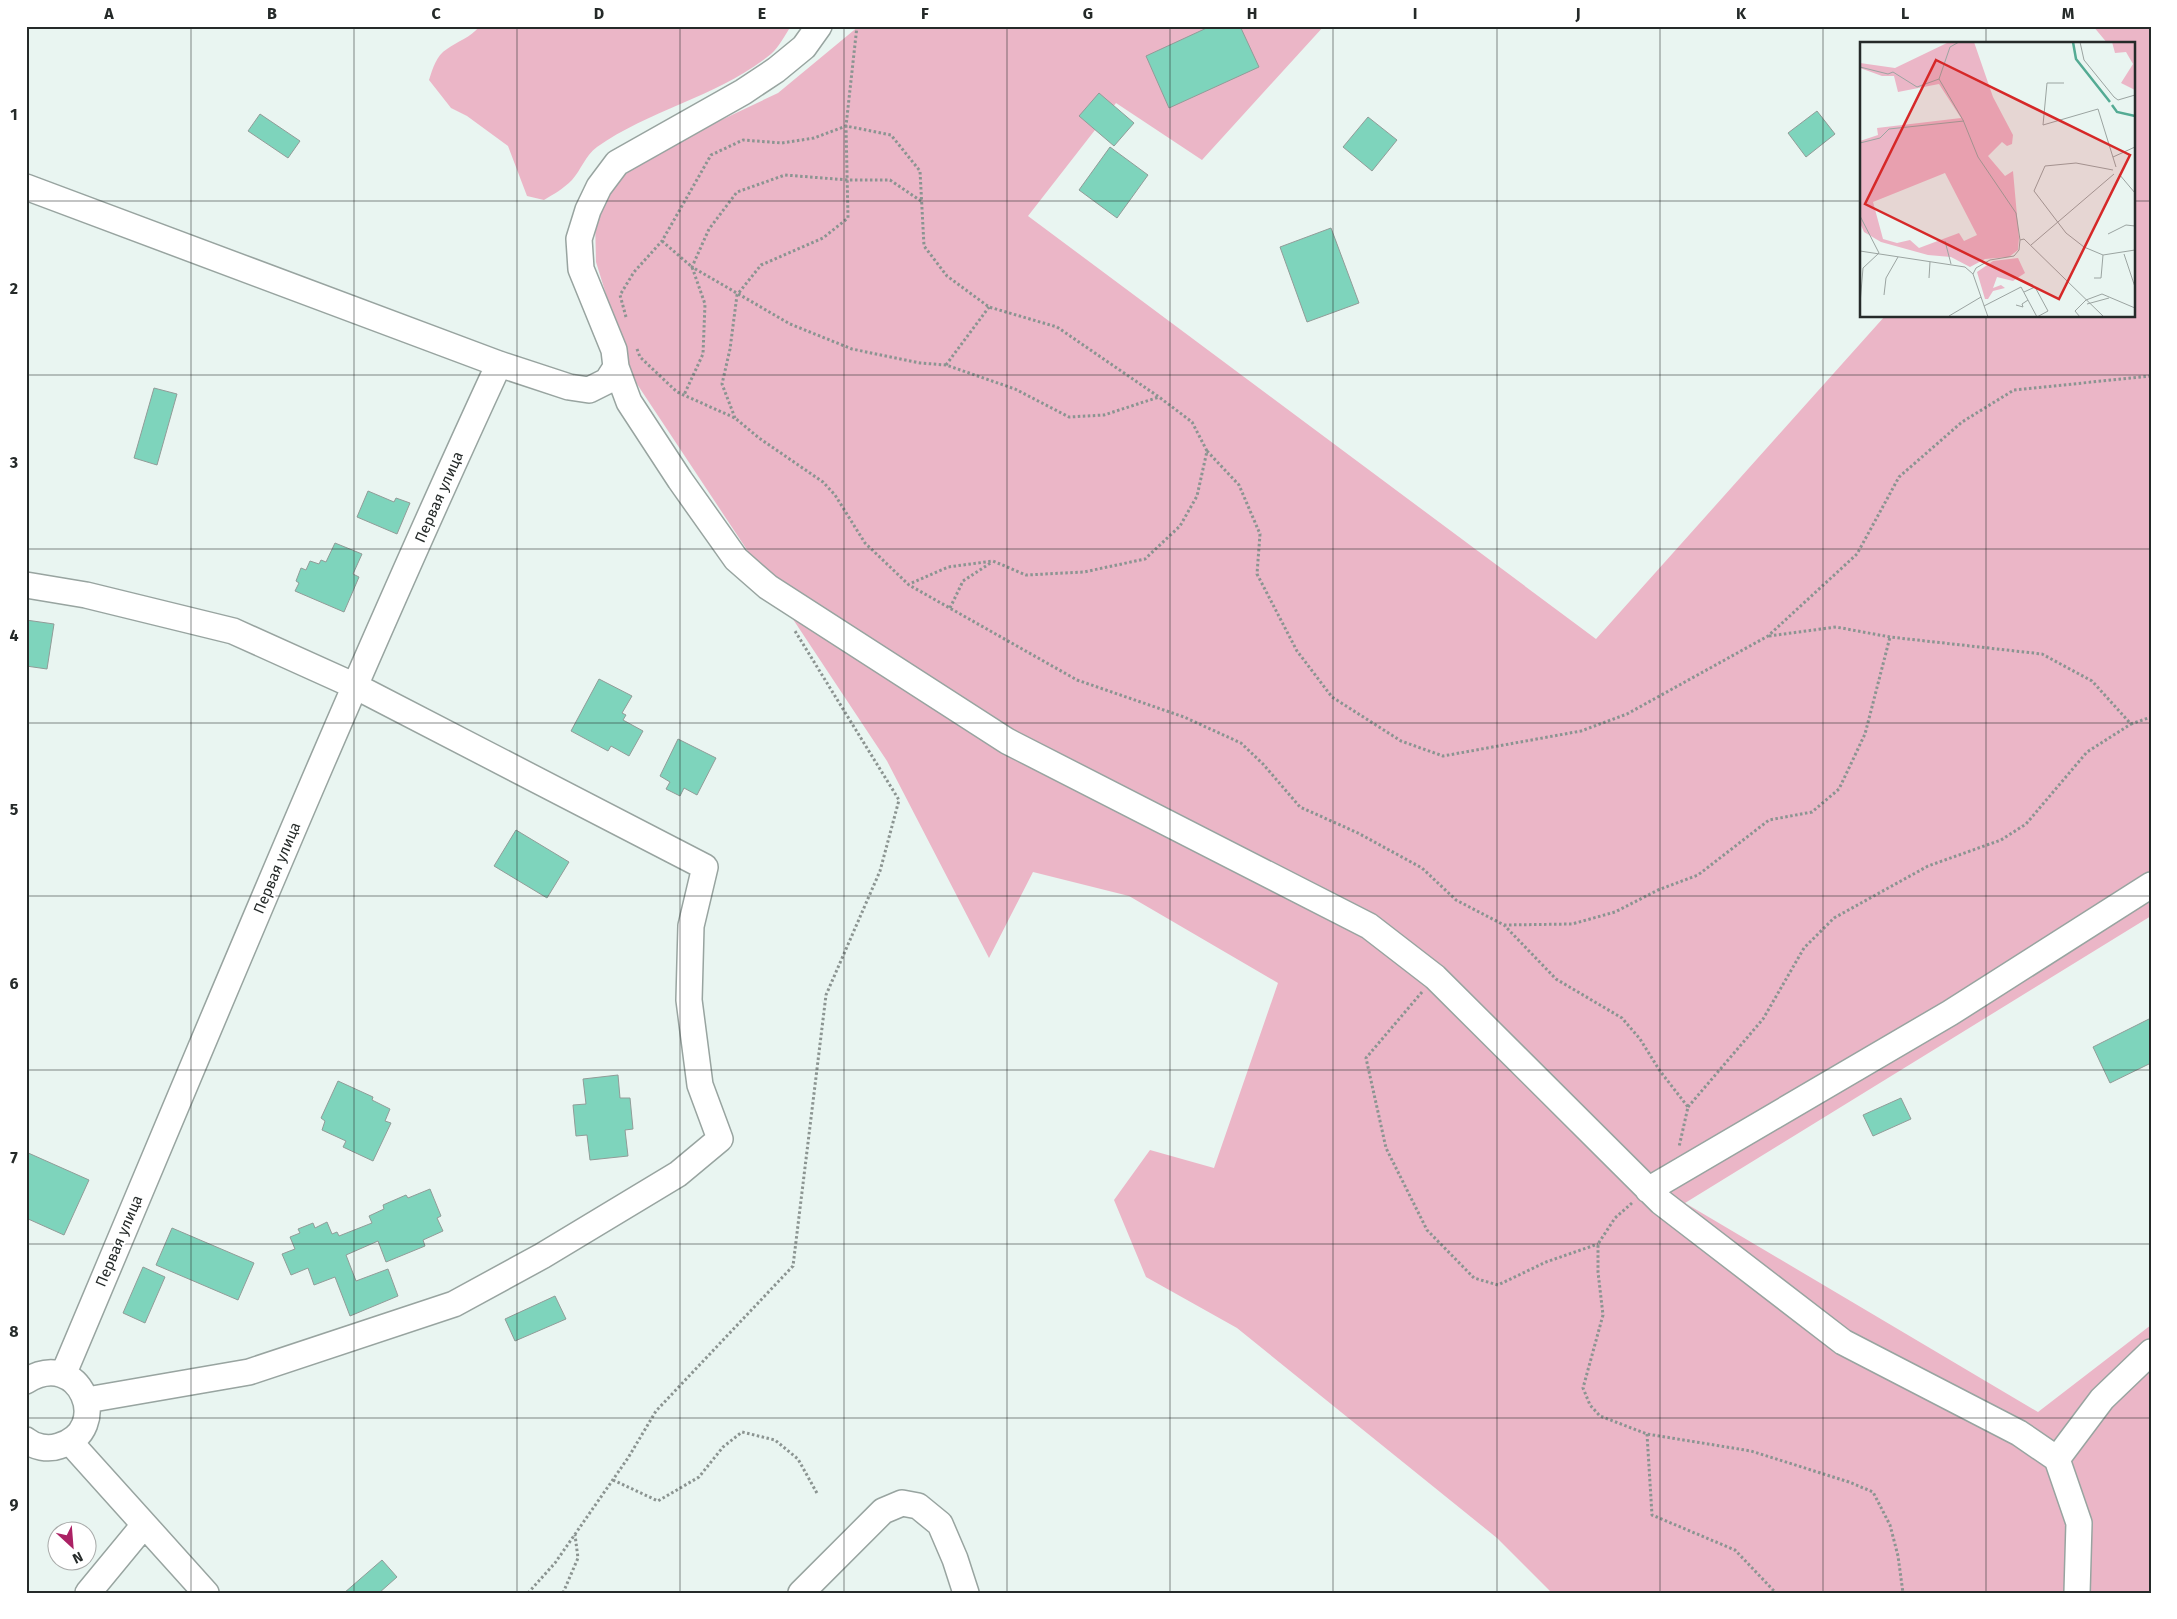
<svg xmlns="http://www.w3.org/2000/svg" width="2177" height="1619" font-family="'Fira Sans',sans-serif">
  <style>
    .green { fill: #ebb6c7 }
    .building { fill: #7ed4bc; stroke: #919c98 }
    .lines { fill: none; stroke-linecap: round; stroke-linejoin: round }
    .minor-casing { stroke: #98a4a0; stroke-width: 28 }
    .path { stroke: #8b9491; stroke-width: 3; stroke-dasharray: 2.5 2.5; stroke-linecap: butt }
    .minor { stroke: #fff; stroke-width: 25 }
    .grid { fill: none; stroke: #252a29; stroke-width: 1; stroke-opacity: 0.55 }
    .labels { text-anchor: middle; dominant-baseline: central; stroke-width: 4; stroke-linejoin: round; paint-order: stroke }
    .street-label { font-size: 15px; fill: #252a29; stroke: #fff }
    .inset-river { fill: none; stroke: #54ab94; stroke-width: 2.5 }
    .inset-road { fill: none; stroke: #9ba4a1; stroke-width: 1 }
    .view { fill: #d62828; fill-opacity: 0.15; stroke: #d62828; stroke-width: 2.5 }
    .inset-edge { fill: none; stroke: #252a29; stroke-width: 2.5 }
    .neatline { fill: none; stroke: #252a29; stroke-width: 2 }
    .grid-label { font-size: 16px; text-anchor: middle; font-weight: bold; fill: #252a29 }
  </style>
  <rect width="100%" height="100%" fill="#e9f5f1"/>
  <!-- green -->
  <path class="green" d="M480,26H791C785,35 779,47 771,54C720,96 651,109 597,147C585,156 581,170 572,180C563,189 554,194 544,200L527,196L508,146L467,116L451,108L429,80C433,68 436,56 447,49C458,41 470,38 480,26Z
    M859,26H1324L1202,160L1116,103L1028,216L1596,639L1885,316H2133V44H2108L2093,26H2151V916L1685,1203L2038,1412L2151,1325V1593H1552L1497,1538L1237,1328L1146,1277L1114,1200L1150,1150L1214,1168L1278,983L1129,896L1033,872L989,958L887,761L631,375L596,262L595,219L608,192L641,158L778,93Z"/>
  <!-- building -->
  <path class="building" d="M1211,26H1240L1259,67L1169,108L1146,56Z
    M1099,93L1134,123L1114,146L1079,116Z
    M1817,111L1835,134L1806,157L1788,133Z
    M260,114L300,141L288,158L248,131Z
    M1368,117L1397,140L1372,171L1343,147Z
    M1110,147L1148,175L1117,218L1079,190Z
    M1331,228L1359,303L1307,322L1280,247Z
    M154,388L177,394L157,465L134,458Z
    M368,491L394,502L396,498L410,503L397,534L357,517Z
    M335,543L362,554L353,574L359,577L344,612L295,591L299,583L296,581L301,568L306,570L310,561L319,564L321,560L326,562Z
    M26,620L54,624L47,669L26,666Z
    M599,679L632,696L622,713L626,715L623,720L643,731L629,756L611,746L608,751L571,731Z
    M678,739L716,758L697,795L684,788L680,796L666,789L670,782L660,776Z
    M516,830L569,862L547,898L494,866Z
    M2151,1018V1063L2110,1083L2093,1047Z
    M618,1075L620,1098H630L633,1129L625,1130L628,1156L590,1160L587,1135L576,1136L573,1105L586,1104L583,1079Z
    M338,1081L373,1097L372,1100L390,1109L385,1121L391,1123L373,1161L343,1147L346,1141L322,1130L325,1121L321,1118Z
    M1901,1098L1911,1119L1873,1136L1863,1115Z
    M26,1152L89,1180L64,1235L26,1218Z
    M430,1189L441,1216L437,1218L443,1231L423,1240L425,1246L386,1262L378,1241L346,1255L356,1281L388,1269L398,1296L350,1316L335,1277L314,1285L308,1268L291,1275L282,1254L295,1249L290,1237L300,1233L298,1229L313,1223L315,1228L327,1222L332,1234L337,1232L339,1236L372,1223L369,1216L384,1209L383,1205L406,1195L408,1198Z
    M172,1228L254,1263L238,1300L156,1265Z
    M143,1267L165,1277L145,1323L123,1313Z
    M555,1296L566,1319L515,1341L505,1319Z
    M382,1560L397,1577L379,1593H344Z"/>
  <g class="lines">
    <!-- minor casing -->
    <g class="minor-casing">
      <path id="minor" d="M26,187L499,364L569,387L589,390L607,381L616,367L614,350L581,269L579,239L588,210L599,187L617,163L743,92L776,70L804,47L819,26
        M616,367L629,402L680,480L736,559L768,587L1007,741L1369,926L1435,977L1661,1202L1843,1342L2019,1433L2057,1459L2102,1399L2151,1352
        M26,585L86,595L233,631L355,686L705,867L691,926L689,1000L700,1085L720,1139L678,1174L542,1256L454,1304L249,1372L87,1400
        M1648,1190L1950,1013L2151,885
        M63,1375C206,1037 345,697 499,364
        M26,1381C80,1347 114,1430 59,1446C48,1450 34,1447 26,1440
        M70,1442L206,1593
        M2057,1459L2079,1523L2077,1593
        M88,1593L144,1525
        M801,1593L883,1511L902,1503L918,1506L940,1524L955,1559L966,1593"/>
    </g>
    <!-- path -->
    <path class="path" d="M921,201L890,180H848L785,175L737,192L709,229L692,267L790,324L852,349L920,363L946,365L1015,389L1069,417L1104,415L1159,397
      M662,241L692,267L705,304L703,354L684,395
      M626,317L620,295L634,272L662,241L711,155L743,140L782,143L814,138L846,126L857,26
      M637,349L640,357L677,392L735,418L759,438L823,482L835,495L865,543L909,585L1077,680L1184,717L1241,743L1263,764L1300,807L1358,833L1422,868L1456,900L1504,925L1556,979L1622,1018L1640,1039L1660,1071L1688,1107L1679,1147
      M946,365L989,307
      M735,418L722,384L730,349L737,295L761,265L823,238L848,218L846,126L891,135L920,171L924,246L947,276L989,307L1057,327L1159,397L1192,422L1207,451L1197,496L1180,526L1145,559L1084,572L1026,575L993,561L948,567L909,584
      M1207,451L1239,485L1260,534L1257,574L1297,651L1332,697L1401,741L1443,756L1581,731L1627,714L1768,636L1857,554L1899,477L1962,422L2014,390L2151,376
      M950,608L963,581L992,562
      M1769,636L1836,627L1890,637L2042,654L2092,681L2131,724L2151,717
      M1504,925L1572,924L1615,912L1658,890L1698,875L1769,820L1812,812L1839,789L1865,734L1890,637
      M1422,992L1366,1058L1386,1148L1427,1230L1474,1278L1498,1285L1546,1262L1598,1244
      M1688,1107L1763,1019L1804,948L1834,918L1928,866L2001,840L2026,824L2087,752L2131,724
      M1632,1203L1615,1218L1598,1244V1272L1603,1315L1583,1388L1590,1405L1600,1416L1647,1434L1751,1451L1849,1482L1873,1492L1890,1525L1898,1556L1903,1593
      M1647,1434L1652,1515L1735,1550L1776,1593
      M613,1480L658,1501L699,1477L723,1447L742,1432L775,1440L798,1459L818,1495
      M528,1593L555,1563L628,1458L656,1411L793,1266L826,995L880,871L899,800L795,631
      M563,1593L578,1558L575,1535"/>
    <!-- minor -->
    <use href="#minor" class="minor"/>
  </g>
  <!-- grid -->
  <path class="grid" d="M191,26V1593M354,26V1593M517,26V1593M680,26V1593M844,26V1593M1007,26V1593M1170,26V1593M1333,26V1593M1497,26V1593M1660,26V1593M1823,26V1593M1986,26V44M26,201H1861M2133,201H2151M1986,316V1593M26,375H2151M26,549H2151M26,723H2151M26,896H2151M26,1070H2151M26,1244H2151M26,1418H2151"/>
  <g class="labels">
    <!-- street labels -->
    <g class="street-label">
      <text transform="translate(439 497) rotate(-66)">Первая улица</text>
      <text transform="translate(277 868) rotate(-67)">Первая улица</text>
      <text transform="translate(119 1241) rotate(-67)">Первая улица</text>
    </g>
  </g>
  <!-- overview -->
  <g transform="translate(1860 42)">
    <rect width="275" height="275" fill="#e9f5f1"/>
    <path d="M89,0H114L133,55L153,93L152,102L147,104L142,100L128,114L145,134L153,129L159,196L158,208L149,215L125,217L110,225L91,215L68,213L21,200L4,190L0,181V99L18,93L17,86L101,76L79,42L38,50L34,34H22L0,26V21L35,26ZM85,131L117,193L104,199L99,191L59,206L50,198L37,201L23,197L13,160ZM252,0H275V48L261,41L273,22L266,10L255,11ZM158,216L165,231L153,239L137,235L133,246L141,243L145,246L133,249L128,257H125L117,230L133,219Z" fill="#ebb6c7" fill-rule="evenodd"/>
    <path class="inset-river" d="M213,0L216,17L250,60M252,63L257,70L275,74"/>
    <path class="inset-road" d="M220,0L224,18L254,55L258,58L275,53M0,25L28,32L33,30L57,45L79,37L103,78L118,115L156,171L160,198M79,37L90,5L99,0M204,41H187L183,83L238,67L256,125M0,101L20,96L29,87L104,79M253,115L275,105M253,128L216,121L185,124L174,149L206,191L224,205L243,213L275,208M259,132L275,151M0,174L19,211L3,226L0,262M248,192L266,183L275,184M85,199L91,222M171,203L254,132M0,209L105,225L113,232L128,275M264,212L275,245M113,232L116,226L130,218L154,214L159,208L160,198L164,197L244,275M69,236L70,220M234,236H241L243,213M24,253L26,236L38,215M227,262L249,256M156,263L163,265L162,262L168,258M124,264L161,245L177,275L188,269L175,245L164,250M89,274L121,255M220,275L215,269L226,258L242,252L275,266"/>
    <path class="view" d="M76,18L270,113L199,257L5,162Z"/>
    <rect width="275" height="275" class="inset-edge"/>
  </g>
  <!-- border -->
  <rect width="2177" height="1619" fill="none" stroke="#ffffff" stroke-width="55"/>
  <!-- north arrow -->
  <g transform="translate(72 1546) rotate(154)"><circle r="24" fill="#ffffff" stroke="#a8aaa9"/>
  <path d="M0-4L9 19L0 12L-9 19Z" fill="#ab2164"/>
  <text y="-8" font-size="14" font-weight="bold" text-anchor="middle" fill="#252a29">N</text>
  </g>
  <rect x="28" y="28" width="2122" height="1564" class="neatline"/>
  <g class="grid-label">
    <text x="109" y="19">A</text>
    <text x="272" y="19">B</text>
    <text x="436" y="19">C</text>
    <text x="599" y="19">D</text>
    <text x="762" y="19">E</text>
    <text x="925" y="19">F</text>
    <text x="1088" y="19">G</text>
    <text x="1252" y="19">H</text>
    <text x="1415" y="19">I</text>
    <text x="1578" y="19">J</text>
    <text x="1741" y="19">K</text>
    <text x="1905" y="19">L</text>
    <text x="2068" y="19">M</text>
    <text x="14" y="120">1</text>
    <text x="14" y="294">2</text>
    <text x="14" y="468">3</text>
    <text x="14" y="641">4</text>
    <text x="14" y="815">5</text>
    <text x="14" y="989">6</text>
    <text x="14" y="1163">7</text>
    <text x="14" y="1337">8</text>
    <text x="14" y="1510">9</text>
  </g>
</svg>
